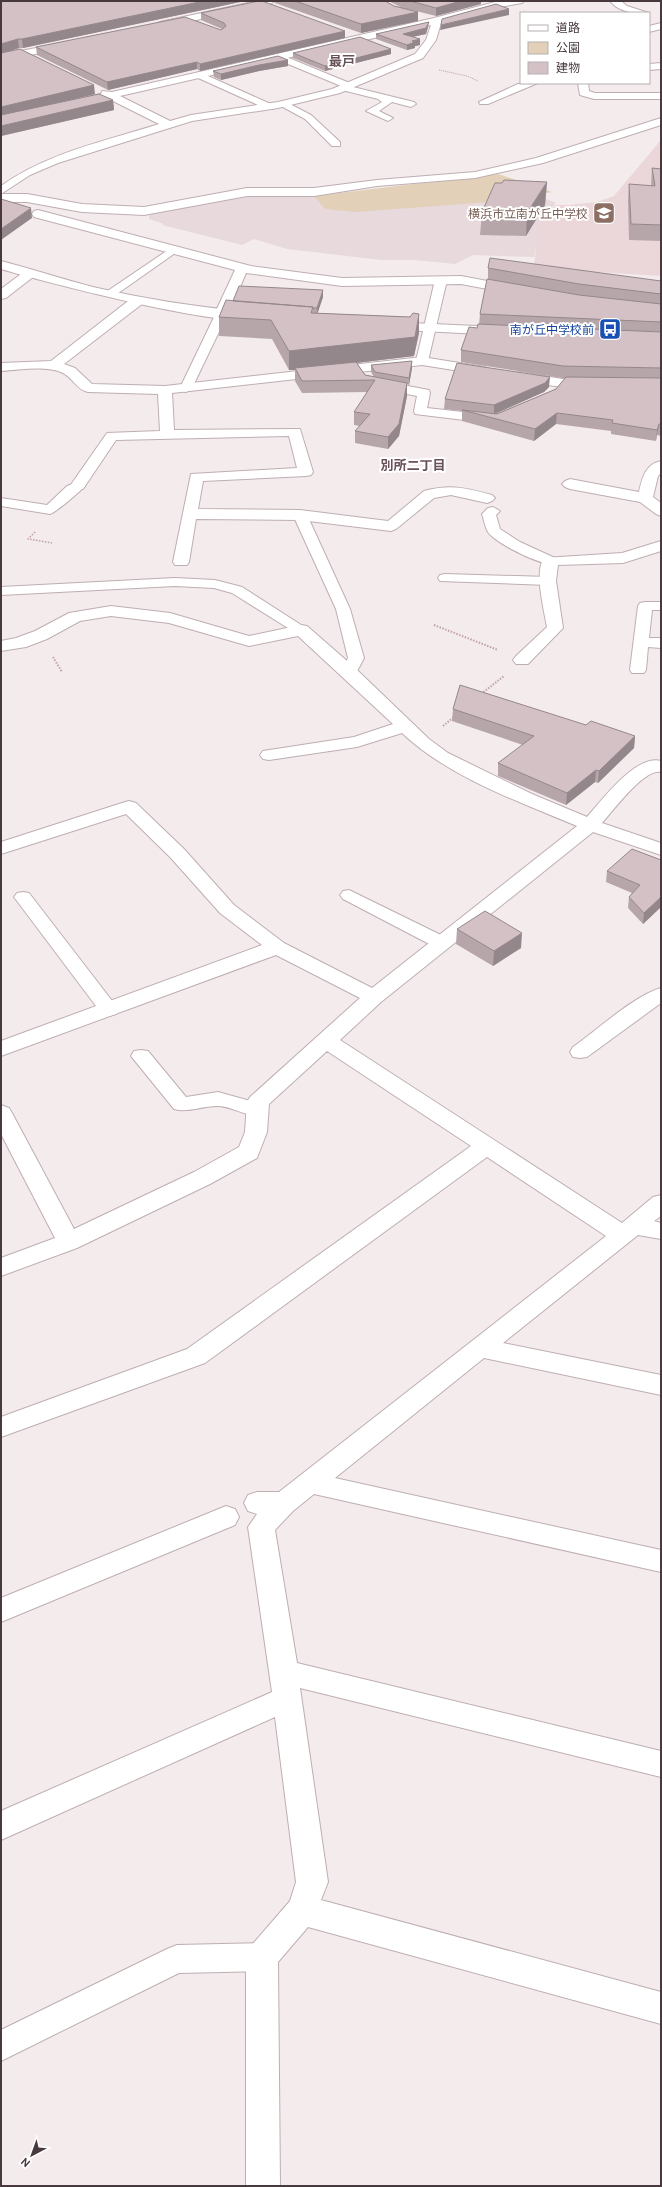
<svg xmlns="http://www.w3.org/2000/svg" width="662" height="2187" font-family="Cabin,'Noto Sans JP',sans-serif">
  <style>
    .residential { fill: #e7d9dc }
    .education { fill: #ebd6da }
    .green { fill: #e3d0b8 }
    .lines { fill: none; stroke-linecap: round; stroke-linejoin: round }
    .service-casing { stroke: #beaeb2; stroke-width: 2 }
    .minor-casing { stroke: #beaeb2; stroke-width: 2 }
    .tertiary-casing { stroke: #beaeb2; stroke-width: 2 }
    .path-far2 { stroke: #bfa1a8; stroke-width: 1; stroke-dasharray: 1 1; stroke-linecap: butt }
    .path-far1 { stroke: #bfa1a8; stroke-width: 1.5; stroke-dasharray: 1.5 1.5; stroke-linecap: butt }
    .path { stroke: #bfa1a8; stroke-width: 2; stroke-dasharray: 1.5 1.5; stroke-linecap: butt }
    .service { fill: #fff; fill-rule: evenodd }
    .minor { fill: #fff; fill-rule: evenodd }
    .tertiary { fill: #fff; fill-rule: evenodd }
    .wall { fill: #b6a6aa }
    .shaded-wall { fill: #94878b }
    .building { fill: #d4c1c6; stroke: #94878b }
    .labels { text-anchor: middle; dominant-baseline: central; stroke-width: 4; stroke-linejoin: round; paint-order: stroke }
    .far-education-label { font-size: 12px; fill: #785e54; stroke: #fff; text-anchor: end }
    .far-transit-label { font-size: 12px; fill: #164399; stroke: #fff; text-anchor: end }
    .far-quarter-label { font-size: 13px; font-weight: bold; fill: #695158; stroke: #fff }
    .far-neighbourhood-label { font-size: 13px; font-weight: bold; fill: #695158; stroke: #fff }
  </style>
  <rect width="100%" height="100%" fill="#f4ebec"/>
  <!-- residential -->
  <path class="residential" d="M537,195L556,203L541,221L534,257L473,255L455,264L415,260H382L287,249L254,239L242,245L162,225L164,224L149,219V214L229,198L251,196Z"/>
  <!-- education -->
  <path class="education" d="M661,140V276L534,268L538,227L541,221L556,205H568L597,202L614,196Z"/>
  <!-- green -->
  <path class="green" d="M498,174L552,192L504,201L356,212L325,209L314,196Z"/>
  <g class="lines">
    <!-- service casing -->
    <g class="service-casing">
      <path id="service" d="M279,54L352,84L353,87L414,102L416,104L411,107L392,102L379,111L393,118L388,121L366,111L382,102L378,99L342,90L341,86L276,59L274,57Z
        M199,72L273,105L275,107L273,109H267L196,77L194,75Z
        M284,101L311,115L340,142V146H332L305,119L281,106L279,104Z
        M174,246L180,249L178,251L114,296H106L104,294L106,292Z
        M441,277L447,280L428,361L422,365L416,361L435,280Z
        M222,309L228,313L192,388L186,392L182,391L180,388L216,313Z
        M381,381L429,390L430,393L427,408L489,415L495,419L489,423L415,414L414,411L417,396L377,388L375,385Z
        M78,482L83,483L85,486C82,490 55,513 50,514L1,506V498L47,505L67,486Z
        M493,507L500,511L496,515L500,529L520,542L555,558L557,561L555,564C543,567 495,543 488,532C485,527 484,520 482,514L488,508Z
        M300,511L307,515L350,609L364,658L355,675H343L341,672L348,658L336,609L293,515Z
        M445,574L548,577L553,578L555,581L553,584L548,585L440,581L438,578L440,575Z
        M175,578L215,580L242,587L309,630L306,633H296L232,593L214,588L175,586L1,595V587Z
        M645,602H661V610H652L649,638H661V648L648,647L646,670L644,673H632L630,670L638,606L640,603Z
        M349,890L449,939L451,943L449,947L442,949L435,947L343,899L340,895L343,891Z
        M23,892L29,893L116,1006L119,1010L116,1014L109,1016L102,1014L14,897L17,893Z
        M661,988V1003L587,1057L580,1058L573,1057L570,1052L573,1047C596,1031 635,995 661,988Z
        M141,1050L148,1051L186,1097L218,1092L265,1105L268,1110L265,1115C249,1119 233,1106 217,1106C202,1106 188,1113 174,1109L131,1056L134,1051Z
        M262,1943L272,1947L276,1957L272,1967L262,1971L179,1973L1,2061V2030L167,1949L177,1945Z"/>
    </g>
    <!-- minor casing -->
    <g class="minor-casing">
      <path id="minor" d="M257,1H275L270,4L160,28L155,25L160,22Z
        M499,1H524L522,3L500,7L441,23L436,40L423,58L340,93L278,108L192,121L58,163L30,175L1,194H27L82,204L144,207L247,188H314L377,180L475,172L536,158L661,118V125L543,163L475,178L377,186L314,196H247L144,215L82,212L27,202H1V186C47,153 105,141 159,124L109,99L76,106L71,103L72,101L101,94L102,91L112,92L434,18ZM431,25L426,40L415,54L332,89L278,102L191,115L170,121L120,96Z
        M610,1H621L627,6L649,13C634,13 620,13 610,1Z
        M661,23V29L649,32V26Z
        M66,42L71,45L70,47L1,61V55Z
        M661,63V69L649,70V64Z
        M538,83L488,104H480L479,102L518,84Z
        M578,83H588L589,91L595,93H661V99H594L580,95Z
        M38,210L251,266L342,278L461,276L514,286L520,290L514,294L461,284L342,286L246,273L229,313L222,317L215,313L235,270L34,217L32,214L34,211Z
        M29,270L35,274L33,277L6,298L1,299V289L25,271Z
        M137,297L143,301L142,304L64,364L75,368L92,384L165,386L422,357L485,367L492,371L485,375L422,365L172,393L174,430L300,429L313,472L311,475L306,476L203,481L198,509L300,510L388,521L424,491C452,484 465,488 492,495L495,498L492,501L487,503L451,495L434,498L396,529L391,531L300,520L196,519L189,562L187,565H175L173,562L191,474L297,468L289,436L116,440L83,489H73L70,486L107,433L160,431L158,394L88,392C77,390 73,378 63,373C46,365 20,370 1,371V363L51,361L132,298Z
        M521,372L562,379H592L599,383C591,395 530,382 516,379L514,376L516,373Z
        M661,461V473L658,476L653,497L661,503V516L656,514L640,502L570,489L565,487L562,484L565,481L570,479L639,492C642,479 645,464 661,461Z
        M661,541V551L623,563L558,565L556,581L563,628L528,664H516L513,660L516,656L547,627C544,610 534,572 544,558L622,553Z
        M111,606L170,613L249,636L301,625L307,626L355,668L429,739L448,753L532,794L587,817C602,800 636,754 661,761V772C644,768 613,811 602,823L661,843V855L593,832L381,1002L340,1040L622,1223L653,1197L661,1195V1216L654,1221L661,1223V1239L638,1235L503,1343L661,1375V1395L484,1358L335,1478L661,1550V1572L314,1494L293,1511L275,1530L297,1663L661,1751V1777L300,1688L328,1882L321,1900L661,1992V2024L308,1927L278,1962L280,2186H246V1957L251,1946L290,1901L296,1882L275,1717L1,1840V1811L272,1692L248,1527L257,1514L248,1511L244,1503L248,1495L257,1492H279L606,1236L487,1157L205,1363L1,1437V1417L187,1349L471,1146L327,1051L269,1104L267,1132L257,1158L210,1184L77,1248L1,1276V1258L55,1238L1,1134V1105L9,1108L12,1113L74,1229L194,1172L239,1147L245,1132L247,1102L250,1097L360,998L276,955L1,1056V1041L262,945L220,913L170,857L126,814L1,854V842L122,803L129,801L136,803L184,849L234,905L284,943L372,988L577,826C519,802 447,776 402,733L357,747L269,760L263,759L260,755L263,751L354,737L393,724L298,636L249,646L169,623L111,616L80,621L47,639L26,647L1,651V641L16,638L35,631L69,613Z
        M226,1506L235,1509L239,1517L235,1525L1,1622V1598Z"/>
    </g>
    <!-- tertiary casing -->
    <g class="tertiary-casing">
      <path id="tertiary" d="M1,261C32,269 62,279 93,287C144,299 197,307 250,312L257,316C244,335 30,278 1,269Z
        M390,322L498,327L505,331L498,335L385,329L383,326L385,323Z"/>
    </g>
    <!-- path-far2 -->
    <path class="path-far2" d="M439,70L467,76L478,81"/>
    <!-- path-far1 -->
    <path class="path-far1" d="M35,532L28,539L52,543"/>
    <!-- path -->
    <path class="path" d="M434,625L498,650
      M53,657L62,672
      M481,694L504,676
      M443,726L454,717"/>
    <!-- service -->
    <use href="#service" class="service"/>
    <!-- minor -->
    <use href="#minor" class="minor"/>
    <!-- tertiary -->
    <use href="#tertiary" class="tertiary"/>
  </g>
  <!-- wall -->
  <path class="wall" d="M1,1H245L23,48H19L7,52L95,94L73,100H113L114,110L1,136Z
    M275,1H385L394,6L401,7L388,1H481V4L436,16L408,9L418,12V21L361,33L275,3Z
    M201,13L345,38L200,71L197,69L108,90L37,55L36,47L221,30L222,29L201,20Z
    M428,27L426,34L412,37L420,45L415,46V48L407,50L376,39V34Z
    M293,53L391,54L325,71L293,58Z
    M288,60V66L259,71L221,80L214,77L213,71Z
    M652,168L661,169V241L629,240L628,200L629,184L651,186Z
    M547,182L545,205L526,236L480,235L482,212L502,183Z
    M488,268L661,281V436L657,435L656,441L611,434V431L556,424L534,441L462,421V411L444,409L445,399L549,387L544,392L496,414H497L556,389L566,378H562L461,362V350L479,325L480,314L488,279Z
    M323,290V297L317,313L410,317L419,314V333L414,356L357,363L365,375L374,377L371,372V365L412,368L409,385L407,384V396L399,436L388,449L355,443V431L360,426L354,425V412L367,392L302,393L295,381V370H289L272,339L219,336V317L233,301Z
    M453,709L586,725L635,736L634,748L598,783L595,782L566,805L498,776V763L523,745L452,721Z
    M661,860V907L643,924L628,908L629,897L632,893L606,882L607,871Z
    M457,929L521,948L493,966L456,944Z"/>
  <!-- shaded-wall -->
  <path class="shaded-wall" d="M204,1H245L23,48L22,39Z
    M461,1H481V4L436,16V8Z
    M509,9V15L440,30L441,25Z
    M418,12V21L361,33V24Z
    M429,22L428,27L426,34L403,39V34Z
    M345,31V38L200,71V64Z
    M18,39L19,48L1,54V44Z
    M420,39V45L415,46V48L407,50V45L412,41Z
    M391,49V54L325,71V66Z
    M288,60V66L259,71L221,80V74L259,65Z
    M197,62V69L108,90L107,82Z
    M94,85L95,94L1,116V107Z
    M113,100L114,110L1,136V126Z
    M547,182L545,205L526,236L527,213Z
    M31,208L32,218L1,240V229Z
    M323,290V297L317,315V308Z
    M419,314V333L414,356L296,370L295,368V370H289V351Z
    M412,361V368L409,385V378Z
    M550,377L549,387L544,392L494,414V405Z
    M407,383V396L399,436L388,449V437Z
    M557,413L556,424L534,441L535,429Z
    M659,424L657,435L656,441L657,430Z
    M635,736L634,748L598,783L599,771Z
    M596,770L595,782L566,805L567,793Z
    M661,897V907L643,924L644,913Z
    M522,933L521,948L493,966L494,951Z"/>
  <!-- building -->
  <path class="building" d="M1,1H204L22,39H18L1,44Z
    M259,1H262L345,31L200,64L197,62L107,82L36,47L185,17L221,30L226,26L224,23L201,13Z
    M295,1H385L394,6L418,12L361,24Z
    M410,1H461L436,8Z
    M496,4L509,9L441,25L442,19Z
    M429,22L426,28L403,34L420,39L412,41L415,42L407,45L376,34Z
    M360,37L391,49L325,66L293,53Z
    M20,49L94,85L1,107V53Z
    M278,56L288,60L259,65L221,74L213,71Z
    M99,94L113,100L1,126V115Z
    M652,168L661,169V225L631,224L629,184L655,186Z
    M504,180L547,182L527,213L482,212L495,183H502Z
    M1,199L31,208L1,229Z
    M490,258L661,281V294L579,284L488,268Z
    M487,279L579,295L661,304V322L480,314Z
    M239,286L323,290L317,308H313V307L233,301Z
    M226,300L313,307L311,313L410,317L413,313L419,314L415,337L289,351L271,320L219,317Z
    M478,324L661,332V368L563,366L461,350L469,327L477,328Z
    M412,361L409,378L375,372L371,365Z
    M356,362L365,375L407,383L399,424L388,437L355,431L370,414L354,412L375,380L302,381L295,368Z
    M457,363L550,377L545,383L494,405L445,399Z
    M566,377L661,378V424H659L657,430L612,423L613,420L557,413L535,429L462,410L497,414L556,389Z
    M460,685L586,725L591,721L635,736L599,771L596,770L567,793L498,763L534,736L453,709Z
    M632,849L661,860V897L644,913L629,897L640,885L607,871Z
    M485,911L522,933L494,951L457,929Z"/>
  <!-- icons -->
  <defs>
    <g id="school-square" transform="scale(1.15)"><rect x="-9" y="-9" width="18" height="18" rx="4" fill="#8d6e63" stroke="#fff"/><path d="M0-5L7-2L0 1L-7-2ZM-4 1L0 2.5L4 1V4Q0 6-4 4Z" fill="#fff"/></g>
    <g id="bus-square" transform="scale(1.15)"><rect x="-9" y="-9" width="18" height="18" rx="4" fill="#1a4fb4" stroke="#fff"/><path d="M-5-6H5V4H4V6H2V4H-2V6H-4V4H-5ZM-3.5-4V0h7V-4ZM-3.5 1.2v1.5H-2V1.2ZM2 1.2v1.5H3.5V1.2Z" fill="#fff"/></g>
  </defs>
  <g fill-rule="evenodd">
    <use href="#school-square" x="604" y="213"/>
    <use href="#bus-square" x="610" y="329"/>
  </g>
  <g class="labels">
    <!-- far-education labels -->
    <g class="far-education-label">
      <text x="588" y="213">横浜市立南が丘中学校</text>
    </g>
    <!-- far-transit labels -->
    <g class="far-transit-label">
      <text x="594" y="329">南が丘中学校前</text>
    </g>
    <!-- far-quarter labels -->
    <g class="far-quarter-label">
      <text x="342" y="61">最戸</text>
    </g>
    <!-- far-neighbourhood labels -->
    <g class="far-neighbourhood-label">
      <text x="413" y="465">別所二丁目</text>
    </g>
  </g>
  <!-- border -->
  <rect width="662" height="2187" fill="none" stroke="#47393d" stroke-width="4"/>
  <!-- legend -->
  <rect x="520" y="12" width="130" height="72" fill="#ffffff" stroke="#b5b0b1"/>
  <rect x="528" y="25" width="20" height="6" fill="#ffffff" stroke="#b5b0b1"/>
  <text x="556" y="32" font-size="12" fill="#47393d">道路</text>
  <rect x="528" y="42" width="20" height="12" fill="#e3d0b8" stroke="#b5b0b1"/>
  <text x="556" y="52" font-size="12" fill="#47393d">公園</text>
  <rect x="528" y="62" width="20" height="12" fill="#d4c1c6" stroke="#b5b0b1"/>
  <text x="556" y="72" font-size="12" fill="#47393d">建物</text>
  <!-- north arrow -->
  <g transform="translate(32 2155) rotate(221)" stroke="#ffffff" stroke-width="3" paint-order="stroke">
  <path d="M0-3L7 15L0 10L-7 15Z" fill="#47393d"/>
  <text y="-6" font-size="11" font-weight="bold" text-anchor="middle" fill="#47393d">N</text>
  </g>
</svg>
